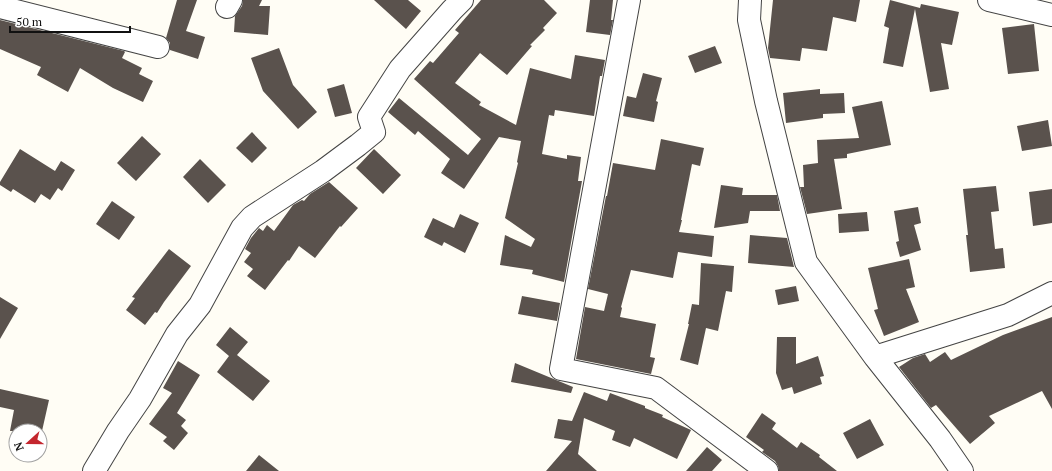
<svg xmlns="http://www.w3.org/2000/svg" width="1052" height="471" font-family="'PT Serif',serif">
  <style>
    .building { fill: #5a524d }
    .lines { fill: none; stroke-linecap: round; stroke-linejoin: round }
    .minor-casing { stroke: #444; stroke-width: 24 }
    .minor { stroke: #fff; stroke-width: 22 }
  </style>
  <rect width="100%" height="100%" fill="#fffdf5"/>
  <!-- building -->
  <path class="building" d="M177,0H197L186,31L205,37L198,59L170,50V43L166,38Z
    M243,0H262L259,6H270L268,35L234,32L235,16L242,6Z
    M374,0H408L421,11L406,29Z
    M481,0H544L557,13L543,28L545,30L530,45L532,46L507,75L480,53L455,83L481,102L479,105L516,125L530,68L571,79L575,55L605,60L602,76H600L594,116L555,110L554,116L549,115L542,154L567,159V155L581,157L578,181H582L564,282L532,274L533,270L500,265L505,235L531,247L535,239L505,218L518,163L517,162L521,141L499,137L464,189L441,173L450,159L418,131L415,135L388,112L399,98L468,155L481,139L414,79L430,61L433,63L459,33L455,30Z
    M590,0H613L611,20H613L610,35L586,32Z
    M773,0H860L856,22L833,17L827,51L802,48L800,61L770,58L768,48Z
    M890,0L920,8L921,4L959,12L952,45L941,43L949,89L930,92L915,9L903,67L883,63L889,28L884,26Z
    M0,20L124,51L125,52L122,58L142,68L139,74L153,81L143,102L113,88L80,68L68,92L37,75L41,67L0,49Z
    M1034,24L1039,71L1008,74L1002,28Z
    M715,46L722,63L695,73L688,56Z
    M279,48L293,85L317,112L298,129L263,91L251,58Z
    M643,73L662,78L656,101L658,102L654,122L623,116L627,96L636,98Z
    M344,84L352,113L335,117L327,89Z
    M820,89V94L844,93L845,113L823,114V118L786,123L783,93Z
    M882,101L891,145L847,154V158L834,159L842,209L807,214L800,187H804L803,165L818,163L817,140L859,138L852,107Z
    M1048,120L1052,146L1022,151L1017,126Z
    M252,132L267,148L252,163L236,148Z
    M142,136L161,154L136,181L117,163Z
    M661,139L704,148L700,166L692,164L681,220H682L679,232L714,236L712,257L678,252L673,278L631,270L621,307L622,308L620,317L656,324L650,357L655,358L651,374L576,359L585,307L604,311L608,294L588,289L606,196H607L613,163L655,170Z
    M20,149L55,171L61,161L75,170L62,191L58,188L50,200L41,194L35,203L13,189L11,192L0,185V182Z
    M374,149L401,175L383,194L356,168Z
    M200,159L226,185L208,203L183,177Z
    M329,182L358,208L341,227L340,226L315,258L299,246L289,261L288,260L265,290L247,276L253,269L244,262L251,253L245,249L251,238L259,228L263,231L267,225L274,231L293,205L302,200L304,201L310,194Z
    M721,185L743,188L742,195H777L780,211H750L748,223L714,228Z
    M996,186L999,211L991,212L995,249L1003,248L1005,268L970,272L966,235H968L963,189Z
    M1052,189V223L1033,226L1029,192Z
    M112,201L135,217L119,240L96,224Z
    M918,207L921,223L914,225L921,250L900,257L896,242L899,241L894,211Z
    M867,212L869,231L839,233L838,214Z
    M460,214L479,223L465,253L444,242L442,246L424,237L433,218L454,228Z
    M750,235L787,238L794,267L748,263Z
    M169,249L191,266L164,302L157,313L155,312L145,325L126,310L135,298L132,297Z
    M909,259L915,287L906,289L919,322L884,336L874,310L878,309L868,268Z
    M701,263L734,266L732,292L726,291L718,331L706,328L698,365L680,360L689,324H688L692,304L699,305Z
    M796,286L799,301L778,305L775,290Z
    M522,296L560,303L557,321L518,314Z
    M0,297L18,308L0,339Z
    M1052,317V409L1042,391L989,416L995,423L970,444L936,405L931,408L899,367L913,358L925,354L930,362L945,352L951,360L1003,335Z
    M230,327L248,342L237,355L270,381L253,401L217,372L229,356L216,345Z
    M777,337H796V364L818,356L824,376L820,377L822,384L794,394L792,387L782,390L776,373Z
    M178,361L200,375L177,413L186,420L181,426L188,433L174,450L163,441L167,437L149,424L172,393L163,388Z
    M515,363L573,387L571,393L511,382Z
    M0,389L49,400L42,431H10L14,410L0,407Z
    M584,392L607,401L610,393L645,406V408L663,415L662,417L691,430L677,459L634,438L630,447L612,440L615,431L584,418L578,454L597,471H546L572,441L554,438L558,419L572,421Z
    M762,413L776,423L772,429L797,448L801,442L820,455L819,457L837,471H779L778,466L775,461L762,452L764,450L746,437Z
    M870,419L884,445L857,459L843,433Z
    M707,447L722,460L712,471H686Z
    M259,455L279,471H246Z"/>
  <g class="lines">
    <!-- minor casing -->
    <g class="minor-casing">
      <path id="minor" d="M629,0L561,369L656,388L767,471
        M750,0L749,20L766,101L806,262L875,357L940,439L962,471
        M989,0L1052,15
        M0,7L158,47
        M227,7L231,0
        M875,357L1008,315L1052,293
        M94,471L118,431L140,399L177,334L200,305L242,228L252,217L323,171L358,145L374,132L369,117L400,69L452,10L462,0"/>
    </g>
    <!-- minor -->
    <use href="#minor" class="minor"/>
  </g>
  <!-- north arrow -->
  <g transform="translate(28 443) rotate(249)"><circle r="19" fill="#ffffff" stroke="#a0a0a0"/>
  <path d="M0-3L7 15L0 10L-7 15Z" fill="#c4262e"/>
  <text y="-6" font-size="11" font-weight="bold" text-anchor="middle" fill="#111111">N</text>
  </g>
  <!-- scale -->
  <path d="M10 26v6h120v-6" fill="none" stroke="#111111" stroke-width="2"/>
  <text x="16" y="26" font-size="12" fill="#111111" stroke="#ffffff" stroke-width="3" paint-order="stroke">50 m</text>
</svg>
